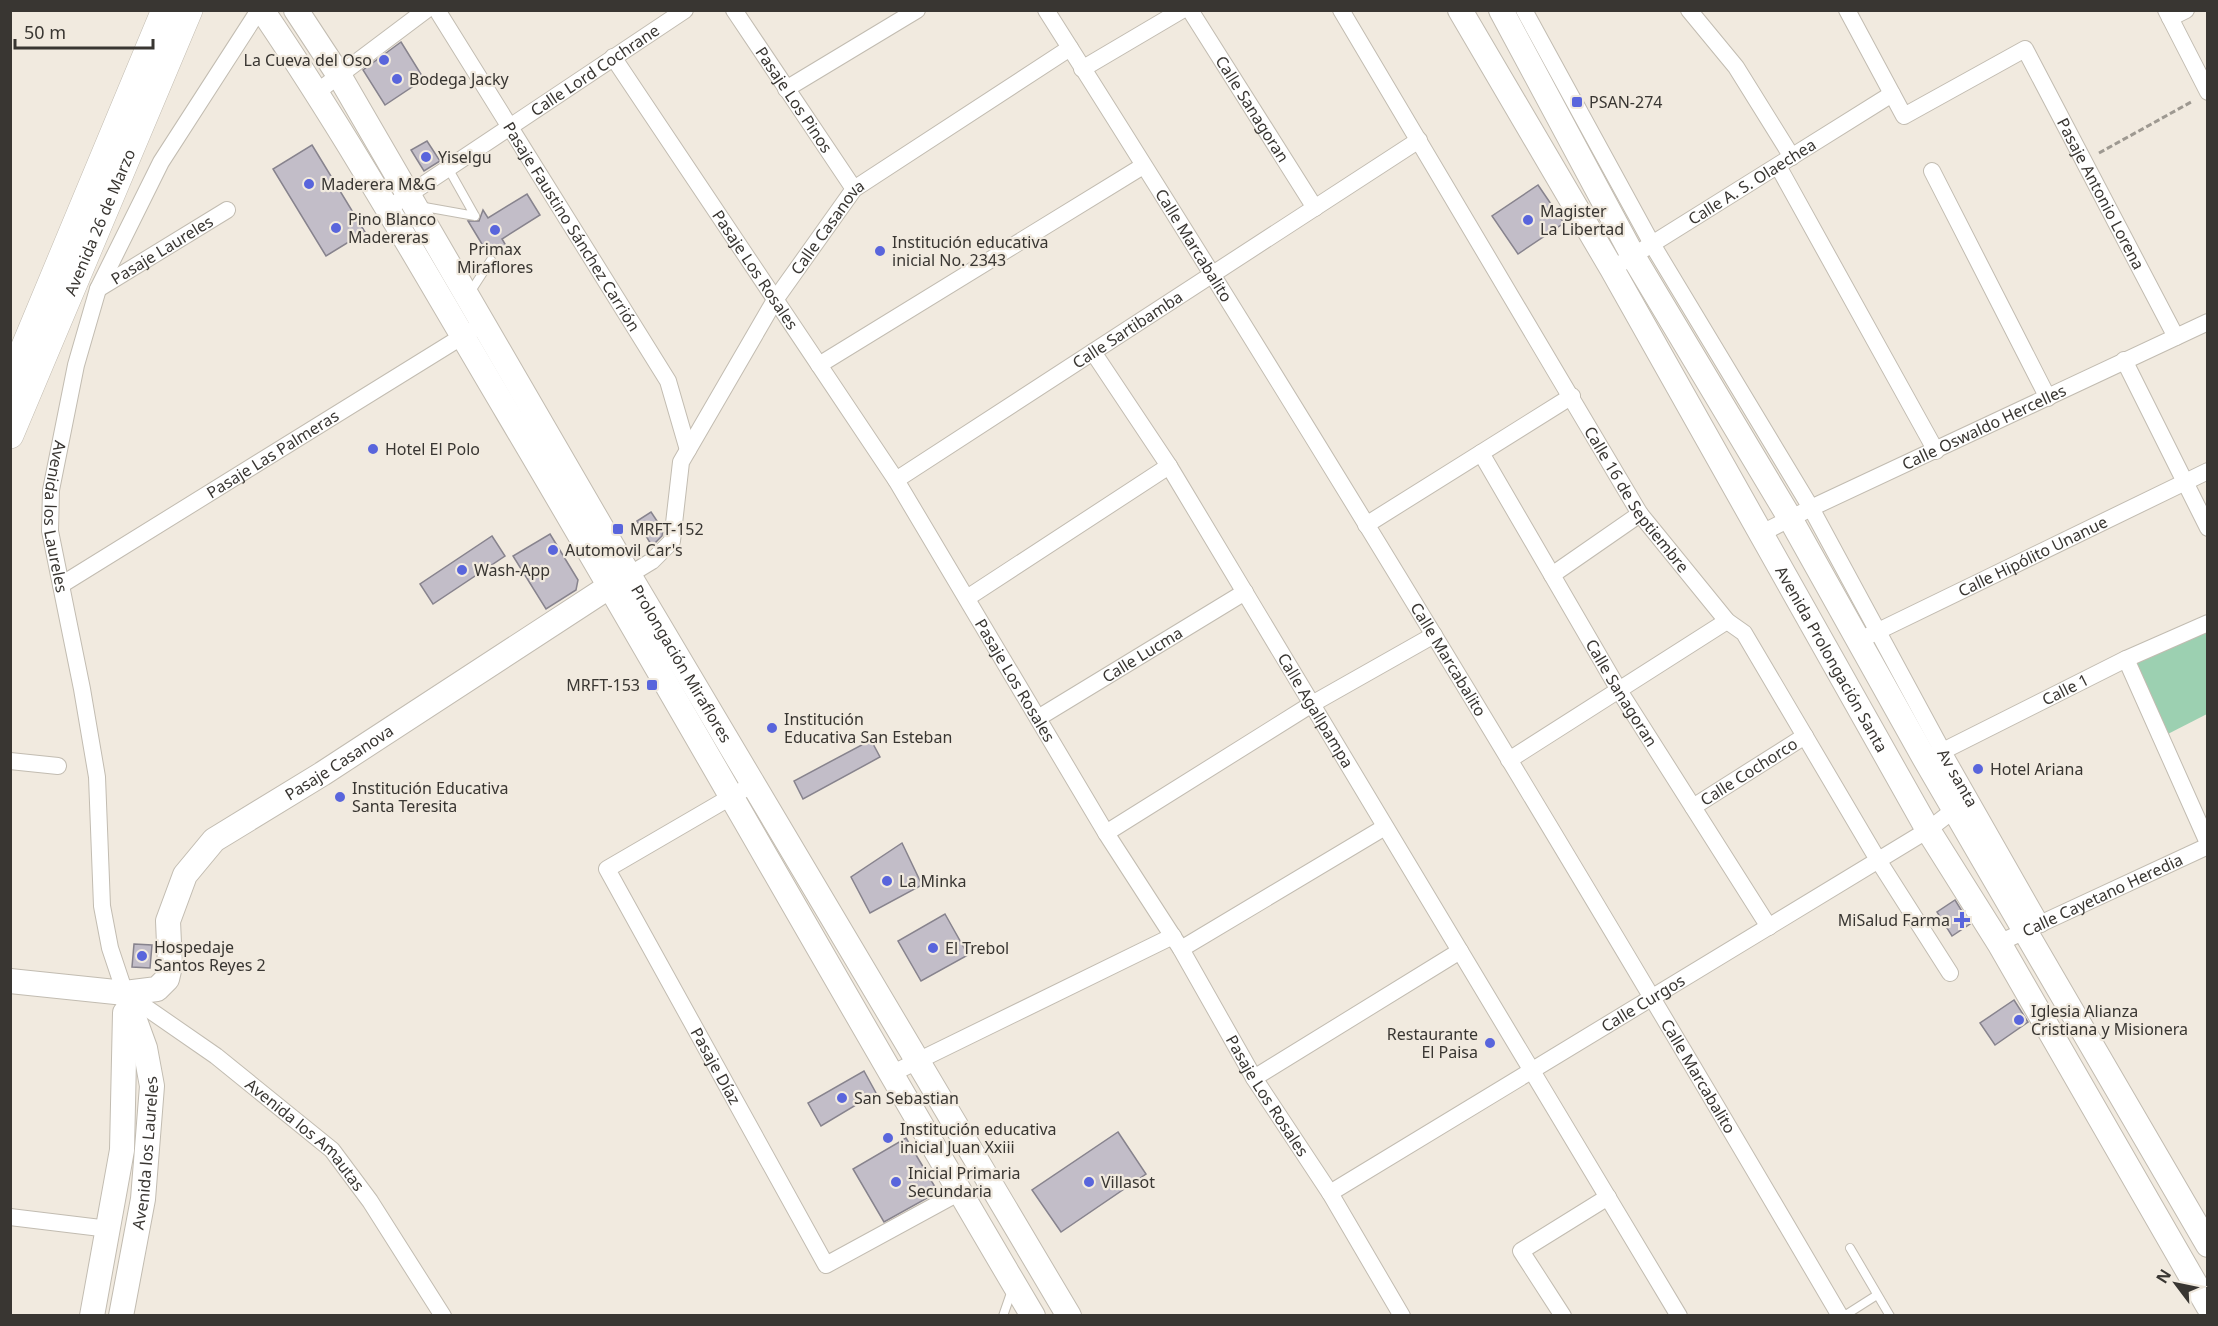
<svg xmlns="http://www.w3.org/2000/svg" width="2218" height="1326" font-family="'Noto Sans',sans-serif">
  <style>
    .green { fill: #9cd0b1 }
    .building { fill: #c2bdc8; stroke: #87838d; stroke-width: 1.5 }
    .lines { fill: none; stroke-linecap: round; stroke-linejoin: round }
    .lane-casing { stroke: #c2bcb1; stroke-width: 10 }
    .street-casing { stroke: #c2bcb1; stroke-width: 18 }
    .secondary-casing { stroke: #c2bcb1; stroke-width: 26 }
    .primary-casing { stroke: #c2bcb1; stroke-width: 28 }
    .path { stroke: #9e9991; stroke-width: 3; stroke-dasharray: 6 3; stroke-linecap: butt }
    .lane { stroke: #fff; stroke-width: 8 }
    .street { stroke: #fff; stroke-width: 16 }
    .secondary { stroke: #fff; stroke-width: 24 }
    .primary { stroke: #fff; stroke-width: 27 }
    .poi-dot { fill: #5965dc; stroke: #f1eadf; stroke-width: 2 }
    .labels { text-anchor: middle; dominant-baseline: central; stroke-width: 4.5; stroke-linejoin: round; paint-order: stroke }
    .poi-label { font-size: 16px; fill: #393632; stroke: #f1eadf; text-anchor: start }
    .street-label { font-size: 16px; fill: #393632; stroke: #f1eadf }
  </style>
  <rect width="100%" height="100%" fill="#f1eadf"/>
  <!-- green -->
  <path class="green" d="M2207,623V714L2162,737L2126,659Z"/>
  <!-- building -->
  <path class="building" d="M401,42L424,79L385,105L363,70Z
    M427,141L440,161L424,171L411,150Z
    M312,145L365,232L326,256L273,169Z
    M1538,185L1564,223L1518,254L1492,216Z
    M527,194L540,215L502,239L508,249L496,256L488,254L468,221H479L483,210L488,218Z
    M651,512L663,530L662,536L652,546L637,521Z
    M550,534L578,580L576,590L546,609L513,556Z
    M492,536L505,556L433,604L420,584Z
    M871,740L880,757L803,799L794,781Z
    M902,843L922,885L870,913L851,877Z
    M1955,900L1970,924L1952,936L1937,912Z
    M945,914L968,955L921,981L898,941Z
    M134,944L152,945L150,968L132,967Z
    M2014,1000L2028,1022L1995,1045L1980,1023Z
    M864,1071L876,1093L821,1126L808,1103Z
    M1118,1132L1146,1174L1061,1232L1032,1190Z
    M906,1138L938,1192L884,1222L853,1169Z"/>
  <g class="lines">
    <!-- lane casing -->
    <g class="lane-casing">
      <path id="lane" d="M448,168L475,216
        M419,206L475,216
        M469,294L491,260
        M1850,1248L1890,1316
        M1003,1316L1012,1290
        M1844,1316L1877,1295"/>
    </g>
    <!-- street casing -->
    <g class="street-casing">
      <g id="street">
        <path id="s1" d="M259,10L161,162L98,289L76,365L51,490L50,531L82,689L97,777L102,906L110,948L125,993L216,1056L332,1150L370,1201L443,1316"/>
        <path id="s2" d="M437,10L668,381L688,450"/>
        <path id="s3" d="M734,10L854,189"/>
        <path id="s4" d="M1046,10C1319,440 1582,876 1840,1316"/>
        <path id="s5" d="M1190,10L1315,208"/>
        <path id="s6" d="M1341,10L1640,514L1727,621L1744,633L1878,860L1950,973"/>
        <path id="s7" d="M1524,10L1652,244L1811,508L1942,750L2041,924"/>
        <path d="M1689,10L1736,67L1792,157"/>
        <path id="s8" d="M1847,10L1904,116L2025,49L2176,337"/>
        <path d="M2166,10L2208,92"/>
        <path d="M2170,18L2186,10"/>
        <path id="s9" d="M613,57L896,480L1106,833L1181,949L1254,1078L1330,1193L1402,1316"/>
        <path d="M1082,69L1182,10"/>
        <path d="M786,89L917,10"/>
        <path d="M317,92L426,10"/>
        <path d="M1778,166L1936,451"/>
        <path d="M1932,171L2048,398"/>
        <path id="s10" d="M387,209L685,10"/>
        <path id="s11" d="M1612,269L1892,94"/>
        <path id="s12" d="M98,289L227,210"/>
        <path id="s13" d="M1093,352L1169,466L1679,1316"/>
        <path d="M2124,360L2208,528"/>
        <path d="M819,365L1143,166"/>
        <path id="s14" d="M1481,453L1620,692L1769,927"/>
        <path id="s15" d="M896,480L1419,140"/>
        <path d="M1366,525L1572,396"/>
        <path id="s16" d="M1762,533L1811,508L2208,322"/>
        <path id="s17" d="M629,575L652,561L672,541L681,462L775,300L854,189L1070,48"/>
        <path d="M1552,575L1640,514"/>
        <path id="s18" d="M61,585L471,331"/>
        <path d="M967,598L1169,466"/>
        <path id="s19" d="M1868,636L2208,471"/>
        <path d="M2126,659L2208,843"/>
        <path id="s20" d="M1038,718L1245,592"/>
        <path id="s21" d="M1933,756L2126,659L2208,623"/>
        <path d="M1509,760L1727,621"/>
        <path d="M10,761L58,766"/>
        <path id="s22" d="M753,784L607,869L826,1265L960,1192"/>
        <path id="s23" d="M1693,807L1805,736"/>
        <path d="M1106,833L1312,704L1434,635"/>
        <path id="s24" d="M1999,943L2208,846"/>
        <path d="M1181,949L1385,827"/>
        <path d="M891,1074L1173,936"/>
        <path d="M1254,1078L1460,951"/>
        <path id="s25" d="M1330,1193L1928,830L1955,809"/>
        <path d="M10,1217L109,1229"/>
        <path d="M1563,1316L1521,1251L1608,1197"/>
      </g>
    </g>
    <!-- secondary casing -->
    <g class="secondary-casing">
      <g id="secondary">
        <path d="M262,10C351,141 428,278 508,413C686,713 855,1016 1033,1316"/>
        <path id="s26" d="M296,10L340,77L629,575L1069,1316"/>
        <path id="s27" d="M1460,10L1612,269L1928,830L1999,943L2208,1306"/>
        <path d="M1501,10L1633,256L1791,520L1926,761L2208,1245"/>
        <path id="s28" d="M10,981L125,993L157,989L167,979L170,966L168,921L185,875L214,840L322,774L624,577"/>
        <path d="M92,1316L122,1150L125,1013"/>
        <path id="s29" d="M121,1316L143,1199L152,1086L145,1048L125,993"/>
      </g>
    </g>
    <!-- primary casing -->
    <g class="primary-casing">
      <g id="primary">
        <path d="M10,382L165,10"/>
        <path id="s30" d="M10,435L189,10"/>
      </g>
    </g>
    <!-- path -->
    <path class="path" d="M2099,153L2193,101"/>
    <!-- lane -->
    <use href="#lane" class="lane"/>
    <!-- street -->
    <use href="#street" class="street"/>
    <!-- secondary -->
    <use href="#secondary" class="secondary"/>
    <!-- primary -->
    <use href="#primary" class="primary"/>
  </g>
  <!-- markers -->
  <g class="poi-dot">
    <circle cx="384" cy="60" r="6"/>
    <circle cx="397" cy="79" r="6"/>
    <rect x="1571" y="96" width="12" height="12" rx="3"/>
    <circle cx="426" cy="157" r="6"/>
    <circle cx="309" cy="184" r="6"/>
    <circle cx="1528" cy="220" r="6"/>
    <circle cx="336" cy="228" r="6"/>
    <circle cx="495" cy="230" r="6"/>
    <circle cx="880" cy="251" r="6"/>
    <circle cx="373" cy="449" r="6"/>
    <rect x="612" y="523" width="12" height="12" rx="3"/>
    <circle cx="553" cy="550" r="6"/>
    <circle cx="462" cy="570" r="6"/>
    <rect x="646" y="679" width="12" height="12" rx="3"/>
    <circle cx="772" cy="728" r="6"/>
    <circle cx="1978" cy="769" r="6"/>
    <circle cx="340" cy="797" r="6"/>
    <circle cx="887" cy="881" r="6"/>
    <path d="M1959 911h6v6h6v6h-6v6h-6v-6h-6v-6h6z"/>
    <circle cx="933" cy="948" r="6"/>
    <circle cx="142" cy="956" r="6"/>
    <circle cx="2019" cy="1020" r="6"/>
    <circle cx="1490" cy="1043" r="6"/>
    <circle cx="842" cy="1098" r="6"/>
    <circle cx="888" cy="1138" r="6"/>
    <circle cx="896" cy="1182" r="6"/>
    <circle cx="1089" cy="1182" r="6"/>
  </g>
  <g class="labels">
    <!-- poi labels -->
    <g class="poi-label">
      <text x="372" y="60" text-anchor="end">La Cueva del Oso</text>
      <text x="409" y="79">Bodega Jacky</text>
      <text x="1589" y="102">PSAN-274</text>
      <text x="438" y="157">Yiselgu</text>
      <text x="321" y="184">Maderera M&amp;G</text>
      <text x="1540" y="211">Magister<tspan x="1540" dy="18">La Libertad</tspan></text>
      <text x="348" y="219">Pino Blanco<tspan x="348" dy="18">Madereras</tspan></text>
      <text x="892" y="242">Institución educativa<tspan x="892" dy="18">inicial No. 2343</tspan></text>
      <text x="495" y="249" text-anchor="middle">Primax<tspan x="495" dy="18">Miraflores</tspan></text>
      <text x="385" y="449">Hotel El Polo</text>
      <text x="630" y="529">MRFT-152</text>
      <text x="565" y="550">Automovil Car's</text>
      <text x="474" y="570">Wash-App</text>
      <text x="640" y="685" text-anchor="end">MRFT-153</text>
      <text x="784" y="719">Institución<tspan x="784" dy="18">Educativa San Esteban</tspan></text>
      <text x="1990" y="769">Hotel Ariana</text>
      <text x="352" y="788">Institución Educativa<tspan x="352" dy="18">Santa Teresita</tspan></text>
      <text x="899" y="881">La Minka</text>
      <text x="1950" y="920" text-anchor="end">MiSalud Farma</text>
      <text x="154" y="947">Hospedaje<tspan x="154" dy="18">Santos Reyes 2</tspan></text>
      <text x="945" y="948">El Trebol</text>
      <text x="2031" y="1011">Iglesia Alianza<tspan x="2031" dy="18">Cristiana y Misionera</tspan></text>
      <text x="1478" y="1034" text-anchor="end">Restaurante<tspan x="1478" dy="18">El Paisa</tspan></text>
      <text x="854" y="1098">San Sebastian</text>
      <text x="900" y="1129">Institución educativa<tspan x="900" dy="18">inicial Juan Xxiii</tspan></text>
      <text x="908" y="1173">Inicial Primaria<tspan x="908" dy="18">Secundaria</tspan></text>
      <text x="1101" y="1182">Villasot</text>
    </g>
    <!-- street labels -->
    <g class="street-label">
      <text stroke="none"><textPath href="#s10" startOffset="250">Calle Lord Cochrane</textPath></text>
      <text stroke="none"><textPath href="#s3" startOffset="108">Pasaje Los Pinos</textPath></text>
      <text stroke="none"><textPath href="#s5" startOffset="117">Calle Sanagoran</textPath></text>
      <text stroke="none"><textPath href="#s11" startOffset="165">Calle A. S. Olaechea</textPath></text>
      <text stroke="none"><textPath href="#s8" startOffset="422">Pasaje Antonio Lorena</textPath></text>
      <text stroke="none"><textPath href="#s30" startOffset="231">Avenida 26 de Marzo</textPath></text>
      <text stroke="none"><textPath href="#s2" startOffset="255">Pasaje Faustino Sánchez Carrión</textPath></text>
      <text stroke="none"><textPath href="#s17" startOffset="412">Calle Casanova</textPath></text>
      <text stroke="none"><textPath href="#s4" startOffset="278">Calle Marcabalito</textPath></text>
      <text stroke="none"><textPath href="#s12" startOffset="75">Pasaje Laureles</textPath></text>
      <text stroke="none"><textPath href="#s9" startOffset="256">Pasaje Los Rosales</textPath></text>
      <text stroke="none"><textPath href="#s15" startOffset="276">Calle Sartibamba</textPath></text>
      <text stroke="none"><textPath href="#s16" startOffset="246">Calle Oswaldo Hercelles</textPath></text>
      <text stroke="none"><textPath href="#s18" startOffset="249">Pasaje Las Palmeras</textPath></text>
      <text stroke="none"><textPath href="#s6" startOffset="572">Calle 16 de Septiembre</textPath></text>
      <text stroke="none"><textPath href="#s1" startOffset="556">Avenida los Laureles</textPath></text>
      <text stroke="none"><textPath href="#s19" startOffset="183">Calle Hipólito Unanue</textPath></text>
      <text stroke="none"><textPath href="#s20" startOffset="122">Calle Lucma</textPath></text>
      <text stroke="none"><textPath href="#s4" startOffset="764">Calle Marcabalito</textPath></text>
      <text stroke="none"><textPath href="#s27" startOffset="748">Avenida Prolongación Santa</textPath></text>
      <text stroke="none"><textPath href="#s26" startOffset="759">Prolongación Miraflores</textPath></text>
      <text stroke="none"><textPath href="#s9" startOffset="742">Pasaje Los Rosales</textPath></text>
      <text stroke="none"><textPath href="#s21" startOffset="148">Calle 1</textPath></text>
      <text stroke="none"><textPath href="#s14" startOffset="278">Calle Sanagoran</textPath></text>
      <text stroke="none"><textPath href="#s13" startOffset="422">Calle Agallpampa</textPath></text>
      <text stroke="none"><textPath href="#s28" startOffset="462">Pasaje Casanova</textPath></text>
      <text stroke="none"><textPath href="#s23" startOffset="66">Calle Cochorco</textPath></text>
      <text stroke="none"><textPath href="#s7" startOffset="882">Av santa</textPath></text>
      <text stroke="none"><textPath href="#s24" startOffset="114">Calle Cayetano Heredia</textPath></text>
      <text stroke="none"><textPath href="#s25" startOffset="366">Calle Curgos</textPath></text>
      <text stroke="none"><textPath href="#s22" startOffset="394">Pasaje Díaz</textPath></text>
      <text stroke="none"><textPath href="#s4" startOffset="1250">Calle Marcabalito</textPath></text>
      <text stroke="none"><textPath href="#s9" startOffset="1228">Pasaje Los Rosales</textPath></text>
      <text stroke="none"><textPath href="#s1" startOffset="1270">Avenida los Amautas</textPath></text>
      <text stroke="none"><textPath href="#s29" startOffset="165">Avenida los Laureles</textPath></text>
    </g>
  </g>
  <!-- border -->
  <rect width="2218" height="1326" fill="none" stroke="#393632" stroke-width="24"/>
  <!-- north arrow -->
  <g transform="translate(2176 1284) rotate(302)" stroke="#f1eadf" stroke-width="4.5" paint-order="stroke">
  <path d="M0-4.5L10 22L0 15L-10 22Z" fill="#393632"/>
  <text y="-9" font-size="16" font-weight="bold" text-anchor="middle" fill="#393632">N</text>
  </g>
  <!-- scale -->
  <path d="M15 39v9h138v-9" fill="none" stroke="#393632" stroke-width="3"/>
  <text x="24" y="39" font-size="18" fill="#393632" stroke="#f1eadf" stroke-width="4.5" paint-order="stroke">50 m</text>
</svg>
